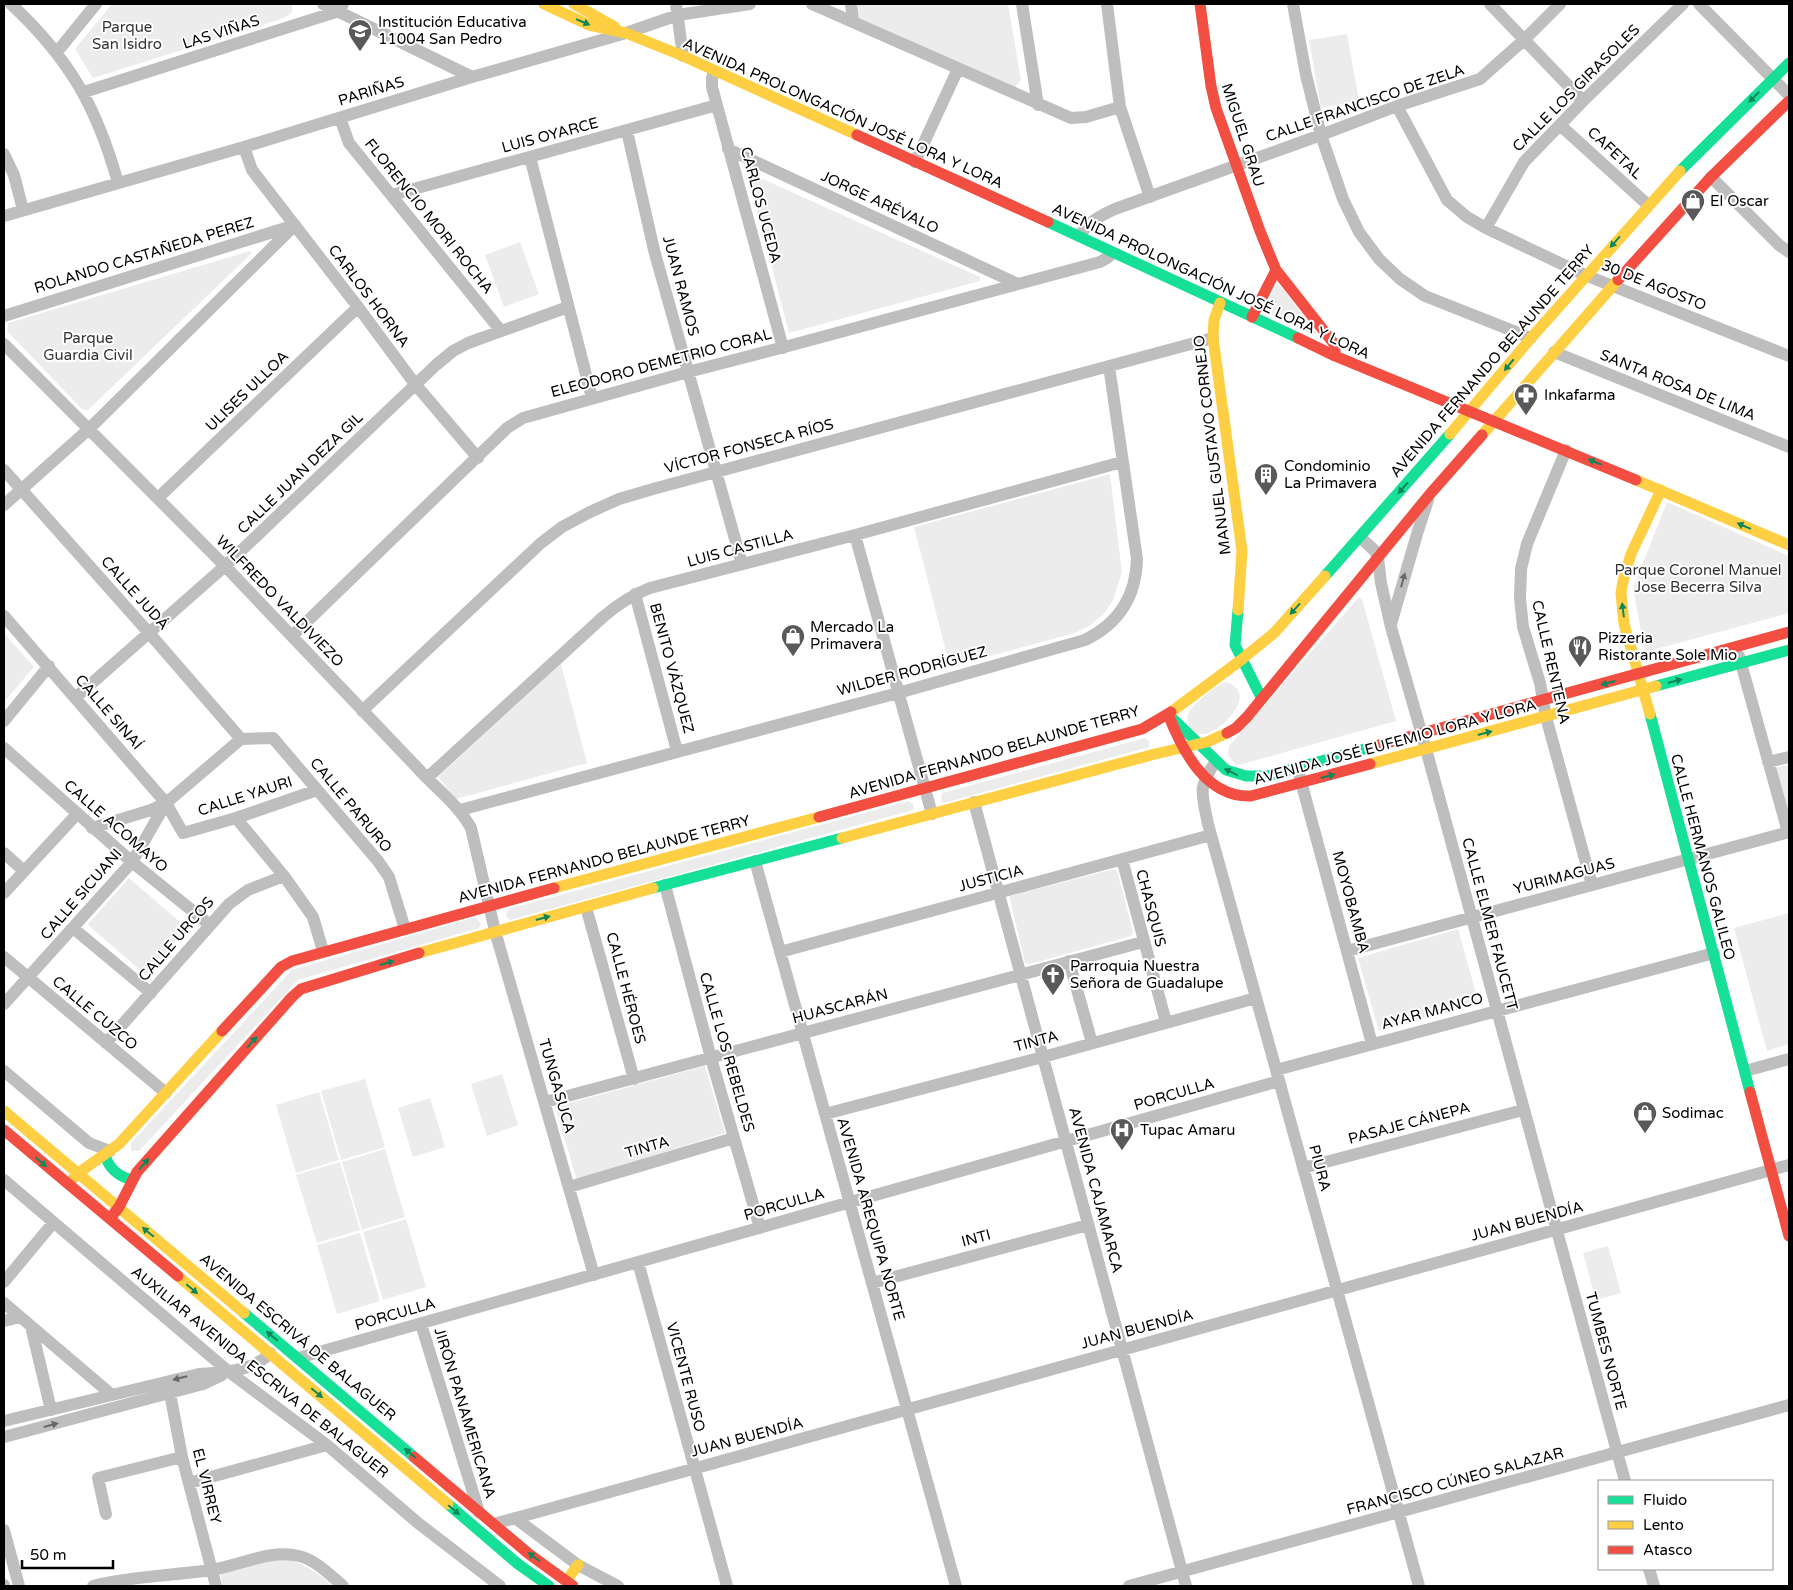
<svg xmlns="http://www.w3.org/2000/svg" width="1793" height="1590" font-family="'Varela Round',sans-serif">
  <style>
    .green { fill: #ececec }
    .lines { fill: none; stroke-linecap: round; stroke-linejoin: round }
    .street { stroke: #bebebe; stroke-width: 12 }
    .fast { stroke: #16e098; stroke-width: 11 }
    .slow { stroke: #ffcf43; stroke-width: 11 }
    .jam { stroke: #f24e42; stroke-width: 11 }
    .oneway { fill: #0d865b }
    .oneway2 { fill: #686868 }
    .labels { text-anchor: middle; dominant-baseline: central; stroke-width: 4; stroke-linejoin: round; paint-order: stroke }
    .poi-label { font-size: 15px; fill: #000; stroke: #fff; text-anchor: start }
    .park-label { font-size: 15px; fill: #333; stroke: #fff }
    .street-label { font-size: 15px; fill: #000; stroke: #fff }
  </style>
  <rect width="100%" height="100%" fill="#fff"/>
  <!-- green -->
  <path class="green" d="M112,4H292V12L289,15L284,18L93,78L75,49Z
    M853,4H1008L1021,80L1015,87L854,16Z
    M1347,34L1359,101L1321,108L1309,40Z
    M747,172L980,277V281L789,333Z
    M520,242L539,294L504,307L485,255Z
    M250,251L252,253L88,410H83L7,331L8,323Z
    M1278,283L1317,333L1315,336L1263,311Z
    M1110,474L1122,572L1113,600L1103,615L1089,626L1075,633L950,667L914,527Z
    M1667,502L1789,556V613L1645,652L1633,588Z
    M1359,597L1362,599L1396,721L1239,765L1235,764L1228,755L1229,746Z
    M4,633L34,667L4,702Z
    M561,664L587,763L456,799L438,777Z
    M1226,682C1262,693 1218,735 1202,734C1195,733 1190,728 1188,722C1188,718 1187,717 1188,714C1192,705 1217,684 1226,682Z
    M1145,738L1149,741V747L944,803L941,801L942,793Z
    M1789,765V814L1776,768Z
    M909,801L914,806L913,810L510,920L506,916L508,909Z
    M1114,869L1117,871L1133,932L1131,936L1030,964L1025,963L1010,899V896Z
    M129,878L187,928L147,976L88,925L89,923Z
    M1789,913V1044L1767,1051L1734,928Z
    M476,917L481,924L479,928L298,980L139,1151H131V1143L292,970Z
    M1458,929L1479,1004L1379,1031L1358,958Z
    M705,1066L725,1133L577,1180L555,1107Z
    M502,1074L518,1125L487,1136L471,1084Z
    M365,1079L385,1147L341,1160L321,1091Z
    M319,1092L339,1160L296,1173L276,1105Z
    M430,1098L445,1147L413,1157L398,1108Z
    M385,1149L405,1217L362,1230L342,1162Z
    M340,1162L360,1230L317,1243L296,1175Z
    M406,1219L426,1287L383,1300L363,1232Z
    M360,1233L380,1301L337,1314L317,1245Z
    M1608,1246L1621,1293L1596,1300L1583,1253Z
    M288,1559C306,1565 319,1574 333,1586H223L220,1574L269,1560Z"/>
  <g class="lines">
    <!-- street -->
    <path class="street" d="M11,4C69,58 97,107 118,183
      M323,4L472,77
      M676,4L683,56
      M812,4L1071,118L1086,117L1120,107
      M851,4L853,22
      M1022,4L1038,105
      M1107,4L1120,107L1150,197
      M1293,4L1306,75L1321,135L1343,199L1359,232L1379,259L1400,279L1425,296L1531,338
      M1490,4L1583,101
      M1699,4L1789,95
      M57,52L96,4
      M714,71L712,78V87L783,348
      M84,92L339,11L343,4
      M1397,106L1447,200L1467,217L1486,228L1585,275L1789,356
      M340,118L349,143L501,331
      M1560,125L1648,205
      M627,131L654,250L742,564
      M244,147L252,170L358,307L415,384L478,458
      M728,149L1018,284
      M4,154L14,175L23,210
      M530,157L592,398
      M915,162L958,69
      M1711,177L1779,245L1789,252
      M392,195L717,105
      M4,216L244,147L472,77L626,33L678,15L750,4
      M1486,228L1524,162L1583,101L1683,4
      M1079,236C1089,222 1099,216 1115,209L1321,135L1397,106L1480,79L1524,40L1560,4
      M4,316L292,226
      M4,344L225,566L427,778C443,794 460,808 471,828L495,931L594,1275
      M1554,352L1789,447
      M1566,450L1527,544L1521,569L1520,598L1523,627L1540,683L1546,717L1592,885
      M4,470L150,634L241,739
      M158,498L358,307
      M4,505L89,429L295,225
      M855,535L932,814
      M1360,537L1375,551L1378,558L1381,583L1391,627L1426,749L1625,1481
      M635,594L677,751
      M4,616L166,803L183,833L236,818L317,790
      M1391,624L1417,534L1428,500
      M292,636L507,428L523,418L688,372L792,345L1100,262L1107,258L1113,253
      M1739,656L1788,832
      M75,698L225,566L436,365L453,351L468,343L568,307
      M362,711L541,543L562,527L590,512L619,499L653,489L1213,338
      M4,721L49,666
      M241,739L273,738L378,861L389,877L405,929
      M4,748L132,862L210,925
      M1216,761C1197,789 1202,793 1208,824L1419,1586
      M1768,762L1789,757
      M1299,774L1372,1044
      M427,778L603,617C617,605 632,595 650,588L855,535L1122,462
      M974,802L1186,1586
      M460,810L898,693L1085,640C1118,624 1136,597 1137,559L1109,366
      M236,818L284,876L313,917L323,951
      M92,828L151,810L166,803
      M4,853L24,871
      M1122,859L1166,1022
      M755,861L956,1586
      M665,885L711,1058L760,1228
      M4,893L77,814
      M586,907L634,1079
      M73,928L151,993
      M1347,951L1789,832
      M780,952L1211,835
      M4,957L166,1093
      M1069,961L1092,1043
      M4,1004L132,862L166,803L241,739
      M106,1043L229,904L248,890L284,876
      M1276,1070L1714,953
      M4,1071L89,1143L110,1151
      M1745,1071L1789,1059
      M545,1102L1143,942
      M825,1114L1043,1057L1256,998
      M1303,1168L1523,1110
      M4,1180L228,1371L327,1445L418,1523L500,1586
      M569,1187L734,1138
      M638,1262L727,1586
      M4,1282L53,1223
      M872,1283L1088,1225
      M4,1303L112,1395
      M4,1321L20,1317
      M421,1324L479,1512
      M31,1326L51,1410
      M298,1358L1279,1081
      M170,1393L182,1457L216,1586
      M4,1421L199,1374C223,1372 253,1372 270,1353
      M4,1437L203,1384L222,1375
      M189,1483L327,1445
      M106,1514L98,1478L182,1457
      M515,1518L578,1565L618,1586
      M494,1524L1789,1165
      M4,1530L19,1586
      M1649,1569L1654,1586
      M4,1585V1586
      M93,1586C132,1576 170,1576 210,1570C240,1566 268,1549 299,1556C316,1560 330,1575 343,1586
      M1129,1586L1789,1405"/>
    <!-- fast -->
    <path class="fast" d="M1680,171L1789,63
      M1048,222L1298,338
      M1325,576L1450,434
      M1238,610L1235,645L1262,699
      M1656,686L1789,650
      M1650,714L1750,1092
      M1171,717L1226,770L1246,776H1267L1379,745
      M653,888L842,838
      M105,1155C109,1169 118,1176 132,1180
      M244,1313L414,1457
      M448,1504L518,1564L549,1586"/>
    <!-- slow -->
    <path class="slow" d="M544,4L589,25L626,33L683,56L857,135
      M574,4L615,27
      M1220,303L1214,320L1213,338L1242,551L1238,610
      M1450,434L1531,338L1680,171
      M1482,435L1618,280
      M1636,480L1789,545
      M1171,712L1241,660L1274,633L1325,576
      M1650,714L1624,624L1621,593L1623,581L1631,554L1661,490
      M1370,764L1656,686
      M842,838L1155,754L1207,742L1227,733
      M554,888L819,817
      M419,953L653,888
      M4,1111L244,1313
      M71,1181L77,1174L119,1144L222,1031
      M178,1276L448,1504
      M566,1581L578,1565"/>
    <!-- jam -->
    <path class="jam" d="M1200,4L1211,86L1216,108L1260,231L1276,270L1335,345V356
      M857,135L1048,222
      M1618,280L1711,177L1789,101
      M1252,317L1276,270
      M1298,338L1335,356L1636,480
      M1168,714C1182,750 1206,798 1251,796L1370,764
      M1227,733L1236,728L1247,717L1430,494L1482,435
      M1379,745L1789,632
      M819,817L1142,729L1171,712
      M222,1031L281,967L292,961L554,888
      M1750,1092L1789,1236
      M4,1130L178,1276
      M112,1216L119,1207L137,1172L292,997L301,989L419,953
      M414,1457L529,1554L573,1586"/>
  </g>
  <!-- one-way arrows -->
  <defs><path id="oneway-solid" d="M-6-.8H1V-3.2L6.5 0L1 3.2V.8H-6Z" transform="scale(1.25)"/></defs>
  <g class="oneway">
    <use href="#oneway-solid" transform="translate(583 22) rotate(23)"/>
    <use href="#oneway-solid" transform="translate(1754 97) rotate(136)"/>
    <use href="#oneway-solid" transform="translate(1615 242) rotate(132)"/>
    <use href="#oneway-solid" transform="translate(1509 365) rotate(130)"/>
    <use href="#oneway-solid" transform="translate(1595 462) rotate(-157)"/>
    <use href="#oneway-solid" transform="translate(1403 488) rotate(131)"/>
    <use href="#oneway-solid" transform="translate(1744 526) rotate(-157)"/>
    <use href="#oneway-solid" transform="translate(1295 609) rotate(132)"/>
    <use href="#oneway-solid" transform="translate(1623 610) rotate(-97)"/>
    <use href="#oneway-solid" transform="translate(1675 681) rotate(-15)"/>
    <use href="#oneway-solid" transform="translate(1608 683) rotate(165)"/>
    <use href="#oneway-solid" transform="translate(1485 733) rotate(-15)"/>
    <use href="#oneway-solid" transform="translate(1231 772) rotate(-154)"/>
    <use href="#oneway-solid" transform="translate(1328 776) rotate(-15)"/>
    <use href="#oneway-solid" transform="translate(543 918) rotate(-15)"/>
    <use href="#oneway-solid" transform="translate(387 963) rotate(-16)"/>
    <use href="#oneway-solid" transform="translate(252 1042) rotate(-48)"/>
    <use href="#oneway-solid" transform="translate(41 1162) rotate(41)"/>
    <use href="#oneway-solid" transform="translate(144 1164) rotate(-48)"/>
    <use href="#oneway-solid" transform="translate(148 1232) rotate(-140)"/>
    <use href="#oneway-solid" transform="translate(192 1289) rotate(40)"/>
    <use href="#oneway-solid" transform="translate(272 1336) rotate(-140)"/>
    <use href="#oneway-solid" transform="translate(317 1393) rotate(40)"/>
    <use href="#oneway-solid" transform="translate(410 1453) rotate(-139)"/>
    <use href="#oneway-solid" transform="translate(454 1510) rotate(40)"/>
    <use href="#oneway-solid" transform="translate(534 1557) rotate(-143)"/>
  </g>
  <g class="oneway2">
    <use href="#oneway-solid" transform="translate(1403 580) rotate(-75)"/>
    <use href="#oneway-solid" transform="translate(180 1378) rotate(166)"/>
    <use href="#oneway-solid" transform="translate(51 1425) rotate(-15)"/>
  </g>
  <!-- icons -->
  <defs>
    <g id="school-pin" transform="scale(1.25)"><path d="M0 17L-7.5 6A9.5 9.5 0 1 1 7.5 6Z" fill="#595959" stroke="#fff"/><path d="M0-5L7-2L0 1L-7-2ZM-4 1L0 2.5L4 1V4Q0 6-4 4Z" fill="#fff"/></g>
    <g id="shop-pin" transform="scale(1.25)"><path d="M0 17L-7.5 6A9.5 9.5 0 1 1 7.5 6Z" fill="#595959" stroke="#fff"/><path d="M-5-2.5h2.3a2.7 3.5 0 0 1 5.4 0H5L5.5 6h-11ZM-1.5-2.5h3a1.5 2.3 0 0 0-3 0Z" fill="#fff"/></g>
    <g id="pharmacy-pin" transform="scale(1.25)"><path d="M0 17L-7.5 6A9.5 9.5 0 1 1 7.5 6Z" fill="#595959" stroke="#fff"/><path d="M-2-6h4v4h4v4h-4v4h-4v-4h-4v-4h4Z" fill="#fff"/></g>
    <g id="building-pin" transform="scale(1.25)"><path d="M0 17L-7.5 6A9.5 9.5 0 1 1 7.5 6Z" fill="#595959" stroke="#fff"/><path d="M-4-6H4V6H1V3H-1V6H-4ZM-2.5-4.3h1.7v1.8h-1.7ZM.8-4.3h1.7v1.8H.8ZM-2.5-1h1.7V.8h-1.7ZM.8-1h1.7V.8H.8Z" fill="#fff"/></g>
    <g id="restaurant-pin" transform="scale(1.25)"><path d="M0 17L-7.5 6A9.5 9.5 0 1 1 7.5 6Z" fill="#595959" stroke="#fff"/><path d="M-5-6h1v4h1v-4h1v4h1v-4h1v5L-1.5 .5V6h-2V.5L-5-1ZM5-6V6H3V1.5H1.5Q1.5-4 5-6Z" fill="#fff"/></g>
    <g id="church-pin" transform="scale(1.25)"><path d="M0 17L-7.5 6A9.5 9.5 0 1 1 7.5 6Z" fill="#595959" stroke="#fff"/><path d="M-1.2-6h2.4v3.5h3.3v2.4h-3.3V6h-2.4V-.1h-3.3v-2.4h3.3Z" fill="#fff"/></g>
    <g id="hospital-pin" transform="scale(1.25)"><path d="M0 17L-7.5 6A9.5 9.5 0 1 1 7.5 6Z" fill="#595959" stroke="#fff"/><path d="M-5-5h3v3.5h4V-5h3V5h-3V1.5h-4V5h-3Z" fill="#fff"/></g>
  </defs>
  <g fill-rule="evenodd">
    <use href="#school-pin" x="360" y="31"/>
    <use href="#shop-pin" x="1693" y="201"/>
    <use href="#pharmacy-pin" x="1526" y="395"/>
    <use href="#building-pin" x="1266" y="475"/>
    <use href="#shop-pin" x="793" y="636"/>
    <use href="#restaurant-pin" x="1580" y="647"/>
    <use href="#church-pin" x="1053" y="975"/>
    <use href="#shop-pin" x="1645" y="1113"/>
    <use href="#hospital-pin" x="1122" y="1130"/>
  </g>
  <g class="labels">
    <!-- poi labels -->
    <g class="poi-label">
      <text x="378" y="22">Institución Educativa<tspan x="378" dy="17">11004 San Pedro</tspan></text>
      <text x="1710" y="201">El Oscar</text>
      <text x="1544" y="395">Inkafarma</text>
      <text x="1284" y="466">Condominio<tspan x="1284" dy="17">La Primavera</tspan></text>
      <text x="810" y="627">Mercado La<tspan x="810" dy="17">Primavera</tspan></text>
      <text x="1598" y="638">Pizzeria<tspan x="1598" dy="17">Ristorante Sole Mio</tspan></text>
      <text x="1070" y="966">Parroquia Nuestra<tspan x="1070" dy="17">Señora de Guadalupe</tspan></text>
      <text x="1662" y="1113">Sodimac</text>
      <text x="1140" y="1130">Tupac Amaru</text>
    </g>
    <!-- park labels -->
    <g class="park-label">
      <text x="127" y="27">Parque<tspan x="127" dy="17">San Isidro</tspan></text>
      <text x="88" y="338">Parque<tspan x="88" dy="17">Guardia Civil</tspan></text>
      <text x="1698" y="570">Parque Coronel Manuel<tspan x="1698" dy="17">Jose Becerra Silva</tspan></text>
    </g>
    <!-- street labels -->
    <g class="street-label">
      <text transform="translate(221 32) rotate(-18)">LAS VIÑAS</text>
      <text transform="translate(1576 88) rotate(-45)">CALLE LOS GIRASOLES</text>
      <text transform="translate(371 91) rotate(-17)">PARIÑAS</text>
      <text transform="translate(1365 103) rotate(-19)">CALLE FRANCISCO DE ZELA</text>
      <text transform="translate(843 113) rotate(24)">AVENIDA PROLONGACIÓN JOSÉ LORA Y LORA</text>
      <text transform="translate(550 135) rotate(-15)">LUIS OYARCE</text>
      <text transform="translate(1243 135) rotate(72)">MIGUEL GRAU</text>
      <text transform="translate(1615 153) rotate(43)">CAFETAL</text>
      <text transform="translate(880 202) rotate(25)">JORGE ARÉVALO</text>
      <text transform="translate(761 205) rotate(75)">CARLOS UCEDA</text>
      <text transform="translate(429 216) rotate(51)">FLORENCIO MORI ROCHA</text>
      <text transform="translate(144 255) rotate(-17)">ROLANDO CASTAÑEDA PEREZ</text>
      <text transform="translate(1211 281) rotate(25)">AVENIDA PROLONGACIÓN JOSÉ LORA Y LORA</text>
      <text transform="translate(1654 285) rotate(22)">30 DE AGOSTO</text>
      <text transform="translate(681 286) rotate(75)">JUAN RAMOS</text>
      <text transform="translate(369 296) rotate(53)">CARLOS HORNA</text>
      <text transform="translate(1492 361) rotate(-49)">AVENIDA FERNANDO BELAUNDE TERRY</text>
      <text transform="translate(661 363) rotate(-15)">ELEODORO DEMETRIO CORAL</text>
      <text transform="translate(1678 385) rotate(22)">SANTA ROSA DE LIMA</text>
      <text transform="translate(247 391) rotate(-44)">ULISES ULLOA</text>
      <text transform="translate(1212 445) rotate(-97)">MANUEL GUSTAVO CORNEJO</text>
      <text transform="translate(749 446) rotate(-15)">VÍCTOR FONSECA RÍOS</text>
      <text transform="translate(300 473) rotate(-44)">CALLE JUAN DEZA GIL</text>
      <text transform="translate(740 548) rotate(-15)">LUIS CASTILLA</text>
      <text transform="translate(135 593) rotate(48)">CALLE JUDÁ</text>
      <text transform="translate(280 601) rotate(46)">WILFREDO VALDIVIEZO</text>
      <text transform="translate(1551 662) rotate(77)">CALLE RENTENA</text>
      <text transform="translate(672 668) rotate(75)">BENITO VÁZQUEZ</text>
      <text transform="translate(912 671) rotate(-15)">WILDER RODRÍGUEZ</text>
      <text transform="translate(109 712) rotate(49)">CALLE SINAÍ</text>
      <text transform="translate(1395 742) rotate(-15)">AVENIDA JOSÉ EUFEMIO LORA Y LORA</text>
      <text transform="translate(994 752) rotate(-16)">AVENIDA FERNANDO BELAUNDE TERRY</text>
      <text transform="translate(245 796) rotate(-18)">CALLE YAURI</text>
      <text transform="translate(351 805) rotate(50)">CALLE PARURO</text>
      <text transform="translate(116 826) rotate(41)">CALLE ACOMAYO</text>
      <text transform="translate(1703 857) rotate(75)">CALLE HERMANOS GALILEO</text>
      <text transform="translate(604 859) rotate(-15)">AVENIDA FERNANDO BELAUNDE TERRY</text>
      <text transform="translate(1564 876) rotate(-15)">YURIMAGUAS</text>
      <text transform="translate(991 878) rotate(-15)">JUSTICIA</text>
      <text transform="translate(81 894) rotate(-49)">CALLE SICUANI</text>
      <text transform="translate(1351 902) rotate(75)">MOYOBAMBA</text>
      <text transform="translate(1151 908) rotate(75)">CHASQUIS</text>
      <text transform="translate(1490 924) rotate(75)">CALLE ELMER FAUCETT</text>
      <text transform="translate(176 939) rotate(-49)">CALLE URCOS</text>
      <text transform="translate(626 988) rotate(75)">CALLE HÉROES</text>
      <text transform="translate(840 1006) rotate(-15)">HUASCARÁN</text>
      <text transform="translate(1432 1011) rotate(-15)">AYAR MANCO</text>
      <text transform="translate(95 1013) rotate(40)">CALLE CUZCO</text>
      <text transform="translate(1036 1041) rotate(-15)">TINTA</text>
      <text transform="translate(727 1052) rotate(74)">CALLE LOS REBELDES</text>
      <text transform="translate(557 1086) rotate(74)">TUNGASUCA</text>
      <text transform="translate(1174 1094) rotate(-16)">PORCULLA</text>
      <text transform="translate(1409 1123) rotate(-15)">PASAJE CÁNEPA</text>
      <text transform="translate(647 1147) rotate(-16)">TINTA</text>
      <text transform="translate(1320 1168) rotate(75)">PIURA</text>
      <text transform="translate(1096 1190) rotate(75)">AVENIDA CAJAMARCA</text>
      <text transform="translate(784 1204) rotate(-16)">PORCULLA</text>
      <text transform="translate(871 1219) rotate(74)">AVENIDA AREQUIPA NORTE</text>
      <text transform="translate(1527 1221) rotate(-15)">JUAN BUENDÍA</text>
      <text transform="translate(976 1238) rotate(-15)">INTI</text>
      <text transform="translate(395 1314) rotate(-16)">PORCULLA</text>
      <text transform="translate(1137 1329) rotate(-15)">JUAN BUENDÍA</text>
      <text transform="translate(298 1337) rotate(40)">AVENIDA ESCRIVÁ DE BALAGUER</text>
      <text transform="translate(1606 1351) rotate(75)">TUMBES NORTE</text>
      <text transform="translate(260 1372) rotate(39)">AUXILIAR AVENIDA ESCRIVA DE BALAGUER</text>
      <text transform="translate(686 1377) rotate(75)">VICENTE RUSO</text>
      <text transform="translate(465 1413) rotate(73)">JIRÓN PANAMERICANA</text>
      <text transform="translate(747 1437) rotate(-15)">JUAN BUENDÍA</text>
      <text transform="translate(1455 1481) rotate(-15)">FRANCISCO CÚNEO SALAZAR</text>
      <text transform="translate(207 1486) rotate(76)">EL VIRREY</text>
    </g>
  </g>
  <!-- border -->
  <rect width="1793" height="1590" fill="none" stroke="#000000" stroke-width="10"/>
  <!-- legend -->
  <rect x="1598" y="1480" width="175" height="90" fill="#ffffff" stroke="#999999"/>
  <rect x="1608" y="1496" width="25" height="8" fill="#16e098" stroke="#999999"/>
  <text x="1643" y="1505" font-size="15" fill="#000000">Fluido</text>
  <rect x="1608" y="1521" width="25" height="8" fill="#ffcf43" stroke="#999999"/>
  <text x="1643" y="1530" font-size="15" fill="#000000">Lento</text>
  <rect x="1608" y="1546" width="25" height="8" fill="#f24e42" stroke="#999999"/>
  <text x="1643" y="1555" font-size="15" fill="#000000">Atasco</text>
  <!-- scale -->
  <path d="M22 1560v8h91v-8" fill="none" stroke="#000000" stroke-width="2.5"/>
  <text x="30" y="1560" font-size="15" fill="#000000" stroke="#ffffff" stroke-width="4" paint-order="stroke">50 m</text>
</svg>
